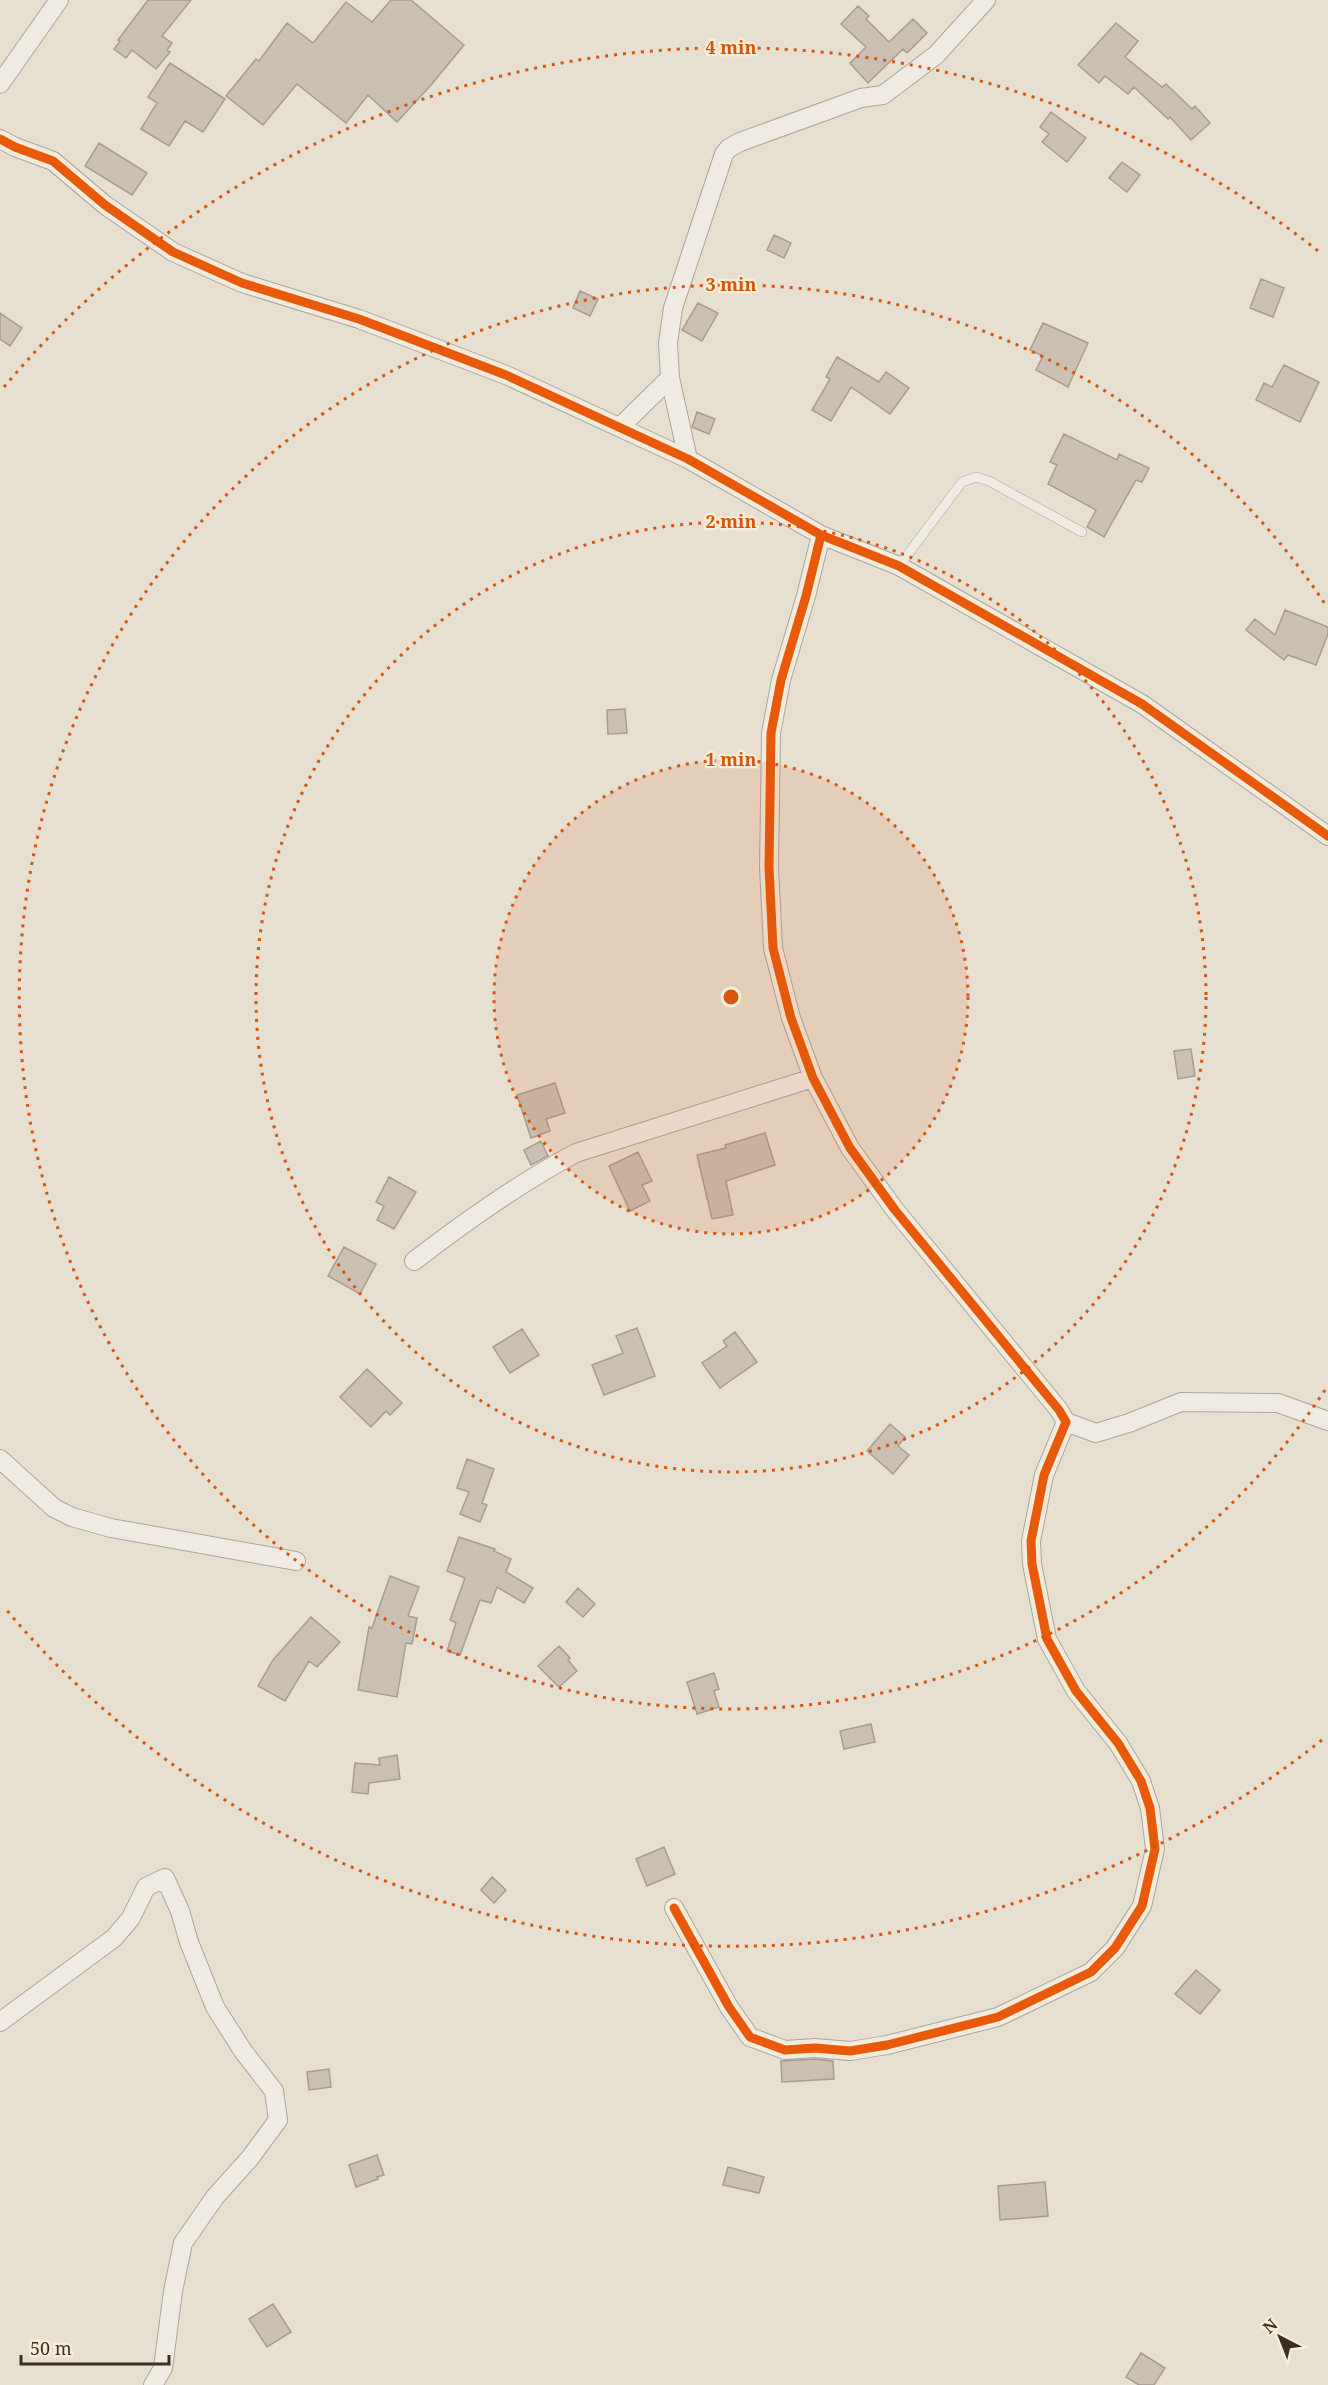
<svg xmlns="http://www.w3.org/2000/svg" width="1328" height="2385" font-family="'Noto Serif',serif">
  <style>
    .building { fill: #cbbfb2; stroke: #a89c90; stroke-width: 1.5 }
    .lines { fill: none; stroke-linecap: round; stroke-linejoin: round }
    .service-casing { stroke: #ada599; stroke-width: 10 }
    .minor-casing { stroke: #ada599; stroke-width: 20 }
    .service { stroke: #efebe3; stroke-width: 9 }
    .minor { stroke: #efebe3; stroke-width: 18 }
    .cycleway-casing { stroke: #f7eed8; stroke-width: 13 }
    .cycleway { stroke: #e8590c; stroke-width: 9 }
    .ring { fill: none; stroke: #d7550e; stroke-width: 3; stroke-dasharray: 3 6 }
    .centre { fill: #d7550e; stroke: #f7eed8; stroke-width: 3 }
    .ring-label { font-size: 18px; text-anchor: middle; font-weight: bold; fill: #d7550e; stroke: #f7eed8; stroke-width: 4.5; stroke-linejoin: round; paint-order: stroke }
  </style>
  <rect width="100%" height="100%" fill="#e7e0d1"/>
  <!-- building -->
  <path class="building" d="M148,0H191L162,36L172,43L167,50L170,52L156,69L132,50L126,58L114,49L120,41L118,40Z
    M391,0H411L464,45L431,85L397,122L368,95L346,123L297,84L263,125L226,96L256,59L259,61L287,23L313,43L346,2L372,22Z
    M858,6L869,16L866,19L889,42L913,19L927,33L907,53L903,49L868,83L850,63L866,47L841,24Z
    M1116,23L1138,41L1125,57L1162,87L1166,84L1192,109L1195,106L1210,123L1191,140L1170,117L1168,119L1134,87L1128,94L1105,76L1099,83L1078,65Z
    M170,63L225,99L203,132L185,121L169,146L141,129L157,103L148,97Z
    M1051,112L1086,138L1067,162L1042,142L1049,134L1040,127Z
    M99,143L147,173L132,195L85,166Z
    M1122,162L1140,175L1127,192L1109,178Z
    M774,235L791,243L784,258L767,250Z
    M1261,279L1284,288L1273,317L1250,308Z
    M580,291L598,299L590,316L573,308Z
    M698,303L718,313L702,341L682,330Z
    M0,313L22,328L10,346L0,339Z
    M1043,323L1088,343L1068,387L1036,370L1043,356L1030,350Z
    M837,357L879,382L886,372L909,388L890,414L851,387L831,421L812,410L830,379L826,377Z
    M1284,365L1319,382L1300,422L1256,400L1264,383L1272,387Z
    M697,412L715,419L709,434L692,427Z
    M1064,434L1117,460L1119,454L1149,468L1142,482L1136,480L1104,537L1087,527L1096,510L1048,484L1057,465L1050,462Z
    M1285,610L1328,627V634L1316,665L1288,655L1284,660L1246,630L1255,619L1275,635Z
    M625,709L627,733L608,734L607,710Z
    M1191,1049L1195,1076L1178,1079L1174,1051Z
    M555,1083L565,1113L546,1119L550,1131L531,1138L517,1095Z
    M765,1133L775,1165L726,1181L733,1215L712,1219L697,1155L726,1148L725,1145Z
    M541,1141L548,1156L531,1165L524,1150Z
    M638,1152L652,1181L642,1185L650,1201L630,1211L609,1166Z
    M389,1177L416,1192L394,1229L377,1220L384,1206L376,1202Z
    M344,1247L376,1264L360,1294L328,1276Z
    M637,1328L655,1376L604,1395L592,1365L623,1353L616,1336Z
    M522,1329L539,1355L510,1373L493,1347Z
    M735,1332L757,1362L720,1388L702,1363L727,1346L723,1341Z
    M367,1369L402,1403L390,1415L386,1411L371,1427L340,1397Z
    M890,1424L905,1437L898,1446L909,1455L893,1474L867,1451Z
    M467,1459L494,1469L482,1503L487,1505L480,1522L460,1514L469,1492L457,1488Z
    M459,1537L495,1549L494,1551L511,1559L506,1572L533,1588L524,1603L497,1587L491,1603L480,1600L460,1655L447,1651L456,1623L450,1620L465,1578L447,1571Z
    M390,1576L419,1587L408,1616L417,1618L412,1644L406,1643L397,1697L358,1690L369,1627L372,1628Z
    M578,1588L595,1604L583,1617L566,1602Z
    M311,1617L340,1642L317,1667L309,1661L285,1701L258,1686L273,1660Z
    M559,1646L570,1658L568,1660L577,1671L559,1687L538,1666Z
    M714,1673L719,1689L714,1691L719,1707L697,1714L687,1682Z
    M871,1724L875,1742L844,1749L840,1731Z
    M397,1755L400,1779L369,1783L368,1794L352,1792L355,1763L380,1765L379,1758Z
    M664,1847L675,1874L647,1886L636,1859Z
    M492,1877L506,1890L494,1903L481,1890Z
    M1196,1970L1220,1990L1200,2014L1175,1994Z
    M815,2059L833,2061L834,2079L782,2082L781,2061Z
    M329,2069L331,2087L309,2090L307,2072Z
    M377,2155L384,2175L377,2177L378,2179L356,2187L349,2165Z
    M728,2167L764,2177L759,2193L723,2185Z
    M1045,2182L1048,2216L1000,2220L998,2186Z
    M273,2304L291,2332L267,2347L249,2319Z
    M1141,2353L1165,2368L1154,2385H1139L1126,2377Z"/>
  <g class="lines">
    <!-- service casing -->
    <g class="service-casing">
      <path id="service" d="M899,566L962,482L976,477L989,481L1082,532"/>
    </g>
    <!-- minor casing -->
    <g class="minor-casing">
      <path id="minor" d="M0,84L59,0
        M0,139L15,147L53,161L105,205L173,252L242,283L359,319L506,375L688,459L821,535L899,566L1142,704L1328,836
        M620,427L670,378
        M688,459L670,378L668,343L673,308L724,154L729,148L740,142L861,98L883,95L936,55L986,0
        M414,1261C466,1221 519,1183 576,1153L813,1078
        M1066,1422L1096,1433L1129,1423L1181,1402L1278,1403L1328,1421
        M0,1459L54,1508L72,1517L111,1528L296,1561
        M674,1908L729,2007L750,2037L785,2050L815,2048L850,2051L887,2045L998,2017L1091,1972L1115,1948L1142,1906L1155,1849L1150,1808L1141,1781L1118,1743L1076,1691L1047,1639L1032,1564L1031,1541L1044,1475L1066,1422L1059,1410L895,1210L850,1148L813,1078L791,1018L773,948L769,867L771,733L781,680L806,596L821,535
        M0,2022L114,1938L131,1918L146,1887L165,1878L180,1911L189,1942L215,2007L243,2051L274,2091L278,2120L250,2158L215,2197L183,2243L173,2291L163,2368L153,2385"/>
    </g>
    <!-- service -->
    <use href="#service" class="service"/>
    <!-- minor -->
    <use href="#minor" class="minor"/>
    <!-- cycleway casing -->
    <g class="cycleway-casing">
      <path id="cycleway" d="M0,139L15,147L53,161L105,205L173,252L242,283L359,319L506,375L688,459L821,535L899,566L1142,704L1328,836
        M674,1908L729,2007L750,2037L785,2050L815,2048L850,2051L887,2045L998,2017L1091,1972L1115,1948L1142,1906L1155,1849L1150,1808L1141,1781L1118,1743L1076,1691L1047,1639L1032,1564L1031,1541L1044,1475L1066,1422L1059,1410L895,1210L850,1148L813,1078L791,1018L773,948L769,867L771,733L781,680L806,596L821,535"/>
    </g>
    <!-- cycleway -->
    <use href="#cycleway" class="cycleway"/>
  </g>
  <!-- distance rings -->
  <circle cx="731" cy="997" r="237" fill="#d7550e" fill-opacity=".12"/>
  <g class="ring">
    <circle cx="731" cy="997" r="237"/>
    <circle cx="731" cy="997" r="475"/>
    <path d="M1325 1390A712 712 0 1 1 1325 604"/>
    <path d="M1322 1740A949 949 0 0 1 4 1607M4 387A949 949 0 0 1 1322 254"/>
  </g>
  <circle cx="731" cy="997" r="9" class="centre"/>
  <g class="ring-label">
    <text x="731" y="54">4 min</text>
    <text x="731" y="291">3 min</text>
    <text x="731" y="528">2 min</text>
    <text x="731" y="766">1 min</text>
  </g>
  <!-- north arrow -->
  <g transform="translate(1280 2337) rotate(318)" stroke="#f7eed8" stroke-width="4.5" paint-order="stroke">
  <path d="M0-4.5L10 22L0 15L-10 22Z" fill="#3d2e20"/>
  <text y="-9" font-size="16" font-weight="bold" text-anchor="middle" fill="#3d2e20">N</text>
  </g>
  <!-- scale -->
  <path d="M21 2355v9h148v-9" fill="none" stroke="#3d2e20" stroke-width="3"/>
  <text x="30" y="2355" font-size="18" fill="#3d2e20" stroke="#f7eed8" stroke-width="4.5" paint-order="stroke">50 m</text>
</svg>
